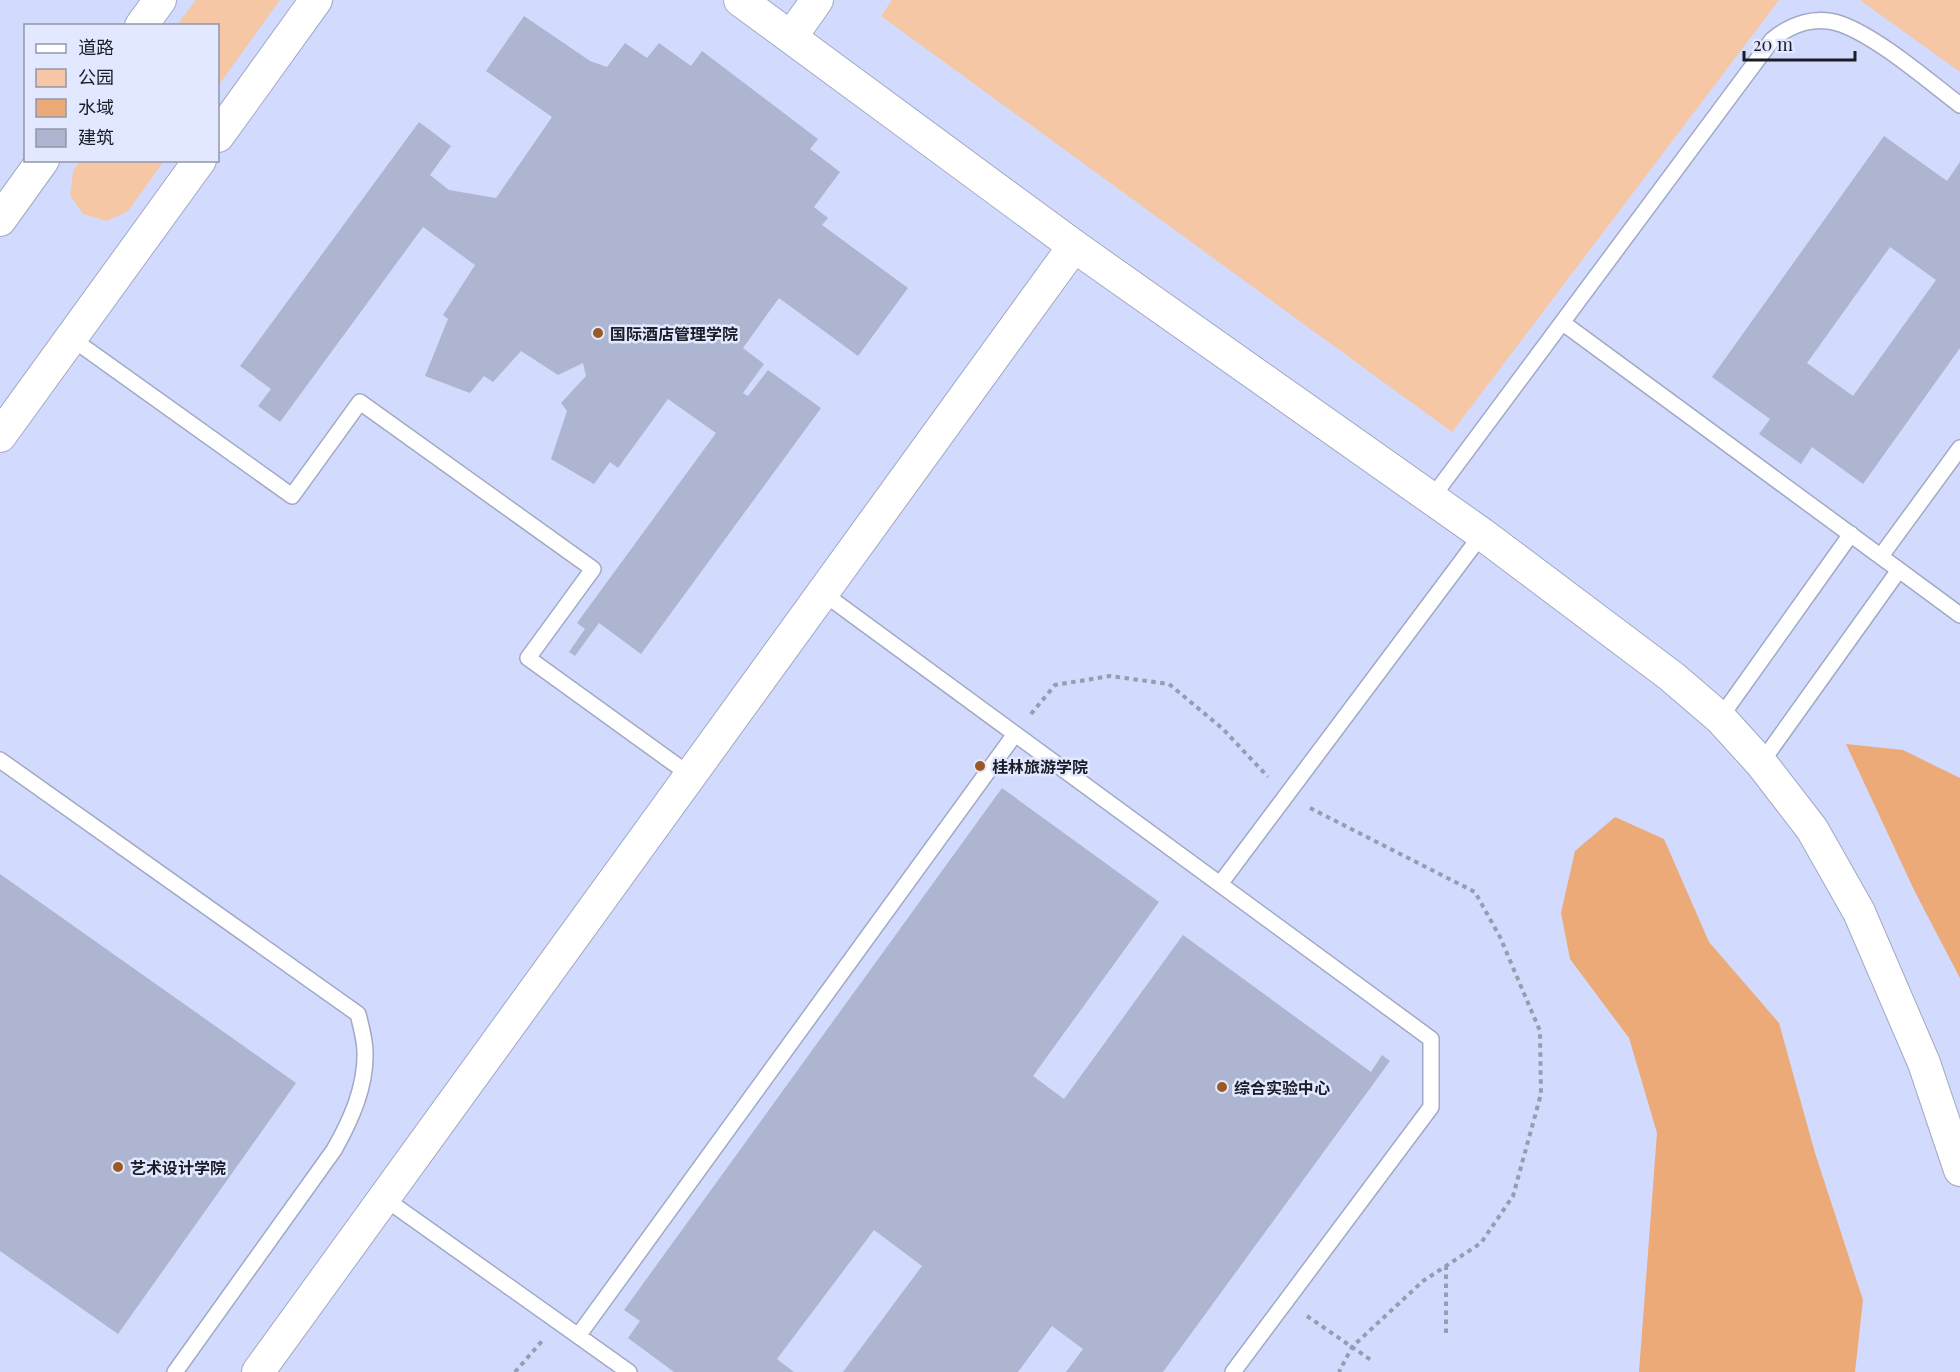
<svg xmlns="http://www.w3.org/2000/svg" width="1960" height="1372" font-family="'Playfair Display','Noto Sans SC',serif">
  <style>
    .built { fill: #d2dafe; fill-rule: evenodd }
    .green { fill: #f6c7a5 }
    .water { fill: #ecaa79 }
    .building { fill: #aeb5d0; fill-rule: evenodd }
    .lines { fill: none; stroke-linecap: round; stroke-linejoin: round }
    .lane-casing { stroke: #a2a9c4; stroke-width: 18 }
    .street-casing { stroke: #a2a9c4; stroke-width: 34 }
    .path { stroke: #979cae; stroke-width: 4; stroke-dasharray: 4.5 4.5; stroke-linecap: butt }
    .lane { stroke: #fff; stroke-width: 15 }
    .street { stroke: #fff; stroke-width: 32 }
    .poi-dot { fill: #9a5a24; stroke: #e2e8ff; stroke-width: 2 }
    .labels { text-anchor: middle; dominant-baseline: central; stroke-width: 5; stroke-linejoin: round; paint-order: stroke }
    .poi-label { font-size: 16px; font-weight: bold; fill: #1a1c26; stroke: #e2e8ff; text-anchor: start }
  </style>
  <rect width="100%" height="100%" fill="#e2e8ff"/>
  <!-- built -->
  <path class="built" d="M0,0H1960V1372H0ZM26,26H218V160H26Z"/>
  <!-- green -->
  <path class="green" d="M196,0H280L218,86V26L177,25Z
    M892,0H1779L1452,432L881,16Z
    M1860,0H1960V72Z
    M80,161V160L164,161L128,211L107,221L83,214L70,195L73,171Z"/>
  <!-- water -->
  <path class="water" d="M1846,744L1903,750L1960,778V978L1915,892Z
    M1615,817L1664,839L1709,942L1779,1023L1815,1153L1863,1300L1855,1372H1639L1657,1133L1629,1038L1570,959L1561,913L1575,851Z"/>
  <!-- building -->
  <path class="building" d="M524,16L590,61L607,67L625,43L647,58L659,43L691,66L702,51L818,139L810,149L840,172L814,207L828,218L822,225L908,288L858,356L779,298L743,348L764,364L743,393L748,396L768,370L821,408L641,654L599,623L575,656L569,652L585,629L577,623L716,433L668,399L618,468L610,462L594,484L551,459L567,411L561,403L586,376L583,363L558,375L521,351L493,382L484,376L470,393L425,376L448,319L443,315L475,265L423,227L280,422L258,406L271,389L240,366L419,122L451,146L430,175L449,190L496,198L552,117L486,71Z
    M1884,136L1947,181L1960,162V348L1863,484L1812,447L1801,464L1759,434L1770,419L1712,377ZM1890,247L1936,280L1853,396L1807,363Z
    M1002,788L1159,902L1033,1076L1064,1099L1183,935L1371,1072L1382,1055L1390,1061L1163,1372H1066L1083,1349L1052,1326L1018,1372H843L922,1266L874,1230L777,1359L794,1372H674L628,1338L640,1321L624,1310Z
    M0,874L296,1083L118,1334L0,1251Z"/>
  <g class="lines">
    <!-- lane casing -->
    <g class="lane-casing">
      <path id="lane" d="M1563,323L1899,570
        M71,338L292,496L360,402L593,569L528,658L690,775
        M1431,499L1772,40C1791,24 1816,15 1841,24C1879,38 1927,80 1960,105
        M1881,556L1960,448
        M823,593L1431,1039V1107L1233,1372
        M1720,718L1851,534
        M0,760L358,1014C361,1026 365,1040 365,1052C366,1087 351,1120 334,1150L175,1372
        M1761,763L1899,570L1960,615
        M1220,884L1482,534
        M384,1198L629,1372
        M578,1336L1015,734"/>
    </g>
    <!-- street casing -->
    <g class="street-casing">
      <path id="street" d="M740,0L1074,246L1482,534L1671,676L1720,718L1761,763L1812,829L1859,912L1924,1063L1960,1170
        M141,26L160,0
        M791,37L817,0
        M218,136L316,0
        M0,220L43,160
        M0,436L200,160
        M258,1372L1074,246"/>
    </g>
    <!-- path -->
    <path class="path" d="M1031,714L1055,685L1110,676L1169,684L1223,729L1268,777
      M1310,808L1475,892L1500,937L1540,1031L1541,1094L1513,1196L1481,1243L1423,1281L1352,1347L1339,1372
      M1307,1316L1371,1360
      M1446,1333V1267
      M515,1372L542,1341"/>
    <!-- lane -->
    <use href="#lane" class="lane"/>
    <!-- street -->
    <use href="#street" class="street"/>
  </g>
  <!-- markers -->
  <g class="poi-dot">
    <circle cx="598" cy="333" r="6"/>
    <circle cx="980" cy="766" r="6"/>
    <circle cx="1222" cy="1087" r="6"/>
    <circle cx="118" cy="1167" r="6"/>
  </g>
  <g class="labels">
    <!-- poi labels -->
    <g class="poi-label">
      <text x="610" y="333">国际酒店管理学院</text>
      <text x="992" y="766">桂林旅游学院</text>
      <text x="1234" y="1087">综合实验中心</text>
      <text x="130" y="1167">艺术设计学院</text>
    </g>
  </g>
  <!-- legend -->
  <rect x="24" y="24" width="195" height="138" fill="#e2e8ff" stroke="#9296a8" stroke-width="1.5"/>
  <rect x="36" y="44" width="30" height="9" fill="#ffffff" stroke="#9296a8" stroke-width="1.5"/>
  <text x="78" y="54" font-size="18" fill="#1a1c26">道路</text>
  <rect x="36" y="69" width="30" height="18" fill="#f6c7a5" stroke="#9296a8" stroke-width="1.5"/>
  <text x="78" y="84" font-size="18" fill="#1a1c26">公园</text>
  <rect x="36" y="99" width="30" height="18" fill="#ecaa79" stroke="#9296a8" stroke-width="1.5"/>
  <text x="78" y="114" font-size="18" fill="#1a1c26">水域</text>
  <rect x="36" y="129" width="30" height="18" fill="#aeb5d0" stroke="#9296a8" stroke-width="1.5"/>
  <text x="78" y="144" font-size="18" fill="#1a1c26">建筑</text>
  <!-- scale -->
  <path d="M1744 51v9h111v-9" fill="none" stroke="#1a1c26" stroke-width="3"/>
  <text x="1753" y="51" font-size="18" fill="#1a1c26" stroke="#e2e8ff" stroke-width="4.5" paint-order="stroke">20 m</text>
</svg>
